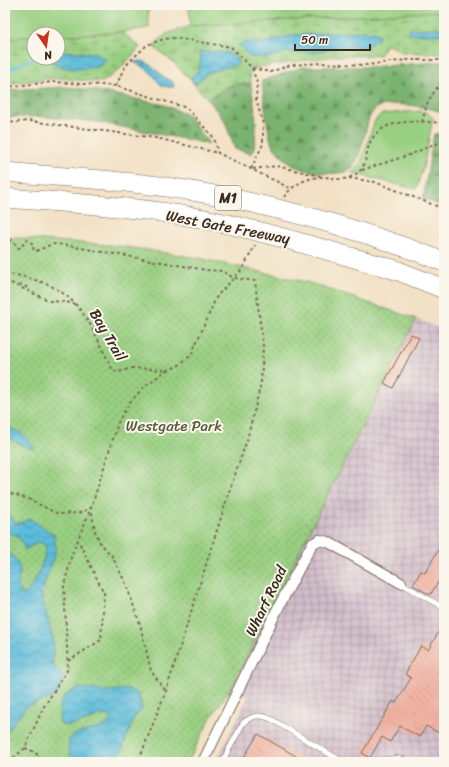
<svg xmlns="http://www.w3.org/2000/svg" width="449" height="767" font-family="Sriracha,sans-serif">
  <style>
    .industrial { fill: url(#industrial-grid) }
    .grass { fill: #99cf81; stroke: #6a7c50 }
    .forest { fill: url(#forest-firs); stroke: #5a6e46 }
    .wetland { fill: url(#wetland-marsh); stroke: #6a7c50 }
    .park { fill: url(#park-dots); stroke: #6a7c50 }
    .water { fill: url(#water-waves); stroke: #4b727c }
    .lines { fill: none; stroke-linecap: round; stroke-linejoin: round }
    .stream { stroke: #5bbbda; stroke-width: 3 }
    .building { fill: url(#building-back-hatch) }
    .lane-casing { stroke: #7b6a58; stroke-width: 6 }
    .street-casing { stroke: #7b6a58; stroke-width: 12 }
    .highway-casing { stroke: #7b6a58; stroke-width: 20 }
    .path { stroke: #7b6a58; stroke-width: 2; stroke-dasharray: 3 3; stroke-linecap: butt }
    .lane { stroke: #fff; stroke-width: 5 }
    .street { stroke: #fff; stroke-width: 10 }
    .highway { stroke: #fff; stroke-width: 19 }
    .highway-bridge-casing { stroke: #7b6a58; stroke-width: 20; stroke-linecap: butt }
    .highway-bridge { stroke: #fff; stroke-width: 19 }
    .labels { text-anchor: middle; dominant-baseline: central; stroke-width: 4; stroke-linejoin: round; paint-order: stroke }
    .shield { fill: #fbf7ec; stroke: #75685c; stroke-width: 1 }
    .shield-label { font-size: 14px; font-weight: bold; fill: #3b2a1e }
    .street-label { font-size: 15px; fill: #3b2a1e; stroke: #fbf7ec }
    .park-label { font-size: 15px; fill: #575c3c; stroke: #fbf7ec }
  </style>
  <defs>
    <pattern id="industrial-grid" width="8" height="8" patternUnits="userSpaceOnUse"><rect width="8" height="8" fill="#d1bdcb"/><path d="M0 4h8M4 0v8" fill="none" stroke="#ab9aa4"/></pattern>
    <pattern id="forest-firs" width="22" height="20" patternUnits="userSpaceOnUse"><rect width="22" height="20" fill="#7ab26f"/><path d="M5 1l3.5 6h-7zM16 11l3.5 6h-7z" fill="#65915b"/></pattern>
    <pattern id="wetland-marsh" width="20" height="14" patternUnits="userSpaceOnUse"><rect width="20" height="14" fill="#99cf81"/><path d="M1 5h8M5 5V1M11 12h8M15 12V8" fill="none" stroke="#7ea869"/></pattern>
    <pattern id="park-dots" width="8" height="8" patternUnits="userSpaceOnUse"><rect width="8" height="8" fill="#99cf81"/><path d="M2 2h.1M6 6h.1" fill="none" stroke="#7ea869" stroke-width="1.8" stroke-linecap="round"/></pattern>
    <pattern id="water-waves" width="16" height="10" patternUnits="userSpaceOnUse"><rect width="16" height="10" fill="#5bbbda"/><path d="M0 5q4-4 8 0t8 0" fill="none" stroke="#4c98b0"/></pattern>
    <pattern id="building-back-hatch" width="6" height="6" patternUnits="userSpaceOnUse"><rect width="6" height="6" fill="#f1b2a3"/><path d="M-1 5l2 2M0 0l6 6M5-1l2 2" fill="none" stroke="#d0998c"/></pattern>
  </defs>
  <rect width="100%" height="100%" fill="#fbf7ec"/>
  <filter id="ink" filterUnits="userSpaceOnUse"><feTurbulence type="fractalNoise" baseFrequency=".025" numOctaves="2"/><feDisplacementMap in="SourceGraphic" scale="8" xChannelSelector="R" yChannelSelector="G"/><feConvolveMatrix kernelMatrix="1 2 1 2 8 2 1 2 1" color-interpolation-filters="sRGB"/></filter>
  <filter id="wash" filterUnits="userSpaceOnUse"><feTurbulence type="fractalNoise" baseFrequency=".012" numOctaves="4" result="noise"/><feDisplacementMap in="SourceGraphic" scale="16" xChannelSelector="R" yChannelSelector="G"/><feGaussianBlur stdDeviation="0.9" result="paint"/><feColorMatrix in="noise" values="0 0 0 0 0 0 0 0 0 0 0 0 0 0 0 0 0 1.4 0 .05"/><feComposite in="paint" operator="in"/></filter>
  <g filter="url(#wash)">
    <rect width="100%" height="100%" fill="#f2e1c4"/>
    <!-- industrial -->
    <path class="industrial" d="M416,319L444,330V583L437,595L444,599V762H216L248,697L231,688Z"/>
    <!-- grass -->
    <path class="grass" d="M5,5H165L148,6L149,28L122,32L58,36V34H34V37L5,38Z
      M189,5H444V11L190,26Z
      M419,111L427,112L433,118L423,168L416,189L352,173L360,164L375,120L382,114Z"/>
    <!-- forest -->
    <path class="forest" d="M440,62L444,63V113C430,107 393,101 379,107C374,109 371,114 369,118C365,131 361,158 352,168C343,178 301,172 291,164C286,160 275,151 272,144C268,137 263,91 262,81L302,67H368Z
      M251,83C254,107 260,130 252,154L235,149L225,122L208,99L231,85Z
      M66,87L98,91L165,105L188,115L209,144L97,122L45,117H5V90Z
      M444,133V206L423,199L434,134Z"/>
    <!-- wetland -->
    <path class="wetland" d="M444,11V54L403,52C396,50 393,45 385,45L380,55L334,56L259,67L249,71L251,83L231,85L208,99L174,63L153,46L166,34L190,26Z
      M122,32L140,47L120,69L103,82L57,78L5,84V38L34,37V58H58V36Z"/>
    <!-- park -->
    <path class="park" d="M5,237L121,246L198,258L307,282L416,319L231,688L211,717L188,762H5Z"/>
    <!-- water -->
    <path class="water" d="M444,28V35L408,34L410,29Z
      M366,31L379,34L378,39L363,48L344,46L315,52H286L267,58L250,57L239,45L247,42L264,43L293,35Z
      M58,51L95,53L104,59L102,65C82,70 68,72 50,61L49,58H58Z
      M205,51L229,53L237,59L238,64L207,73L195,84L191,77L198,71L201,58L199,52Z
      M142,61C155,65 160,77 173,82L174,87C158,88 160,82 151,73C147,68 139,65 134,62Z
      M5,419L11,429L20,432L35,448L31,449L5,436Z
      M5,517H12L16,524L31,519L54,535L56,550L41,594L54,643L52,664L64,676L56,696L27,706L5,734V549C33,573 11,574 21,594L27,593C37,578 44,564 46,546L42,543L37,542L25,550C21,537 18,535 5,532Z
      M79,688L105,691L129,689L138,694L142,708L134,718L122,750L117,758L110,762H72C70,758 70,754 69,750C63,724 102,737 111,719L109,716L104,715L72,725L62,726C57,719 59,702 65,696C70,692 74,690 79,688Z"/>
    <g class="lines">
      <!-- stream -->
      <path class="stream" d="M5,70L15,67L34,58"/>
    </g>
    <g id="blocks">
      <!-- building -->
      <path class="building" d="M411,334L419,338L393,388L384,383Z
        M444,540V573L430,595L413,585L421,571L425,573Z
        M439,631L444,634V724L439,733L426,726L420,737L400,726L390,742L382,737L370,758L362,753L393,701L396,703L411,678L405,674L421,646L428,650Z
        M258,734L306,762H241Z"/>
    </g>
  </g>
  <g filter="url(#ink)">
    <use href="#blocks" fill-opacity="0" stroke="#7b6a58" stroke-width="1"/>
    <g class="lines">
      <!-- lane casing -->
      <g class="lane-casing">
        <path id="lane" d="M401,583L444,608
          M222,762L243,723C253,715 260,714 271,719L343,762
          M375,762C387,759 399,756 411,762"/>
      </g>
      <!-- street casing -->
      <g class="street-casing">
        <path id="street" d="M203,762L278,608L312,544L319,540L328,542L401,583"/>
      </g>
      <!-- highway casing -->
      <g class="highway-casing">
        <path id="highway" d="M396,270L444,289"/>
      </g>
      <!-- path -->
      <path class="path" d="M116,86L123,70L130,61L147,45L164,39L175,38L231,47L252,68L270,72L291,65L320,63L367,65L407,60H444
        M5,87L53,82L116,86L187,108L214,138L218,153L290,188
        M422,122L428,101L444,78
        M5,123L29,121L156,138L218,153
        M251,169L263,144V124L256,99L257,83L252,68
        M253,169L276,166L321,176
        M362,170L412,154L434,144L444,143
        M349,178L375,182L444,209
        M284,197C293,184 308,177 323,177C332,177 339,181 348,178C373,170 361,148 376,134C392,117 423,122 444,123
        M5,245L9,241L12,240L19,248H21L25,241L28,240L32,243L34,251C42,251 47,243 58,244L206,270L222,271L234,278L255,281L263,346L261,383L247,440L230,489L166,691L138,762
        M5,274C16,274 25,277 35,280C82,293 94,332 113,371L118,372L132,368L168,370L178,366L191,355L217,296L243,268L255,245
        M5,282L11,283L50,301L66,302L77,305
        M19,285L25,286L30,291
        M5,492L26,498L58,514L79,513L91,508L95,531L100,543L112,556L126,584L140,624L151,671L166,691
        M68,661L101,640L104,593L78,540
        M25,748L35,752L43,762
        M9,762L25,748L43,708L68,669L64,586L72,554L91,508L119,420L130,402L146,385L167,370"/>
      <!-- lane -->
      <use href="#lane" class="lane"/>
      <!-- street -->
      <use href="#street" class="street"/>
      <!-- highway -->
      <use href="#highway" class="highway"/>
      <!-- highway-bridge casing -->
      <g class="highway-bridge-casing">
        <path id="highway-bridge" d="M5,172C73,178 142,181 209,194C289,209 369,232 444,262
          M5,198C71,203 139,207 205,219C269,232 332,252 396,270"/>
      </g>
      <!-- highway-bridge -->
      <use href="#highway-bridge" class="highway-bridge"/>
    </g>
  </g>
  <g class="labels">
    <!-- shield labels -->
    <rect class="shield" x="215" y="186" width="26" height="24" rx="3"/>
    <g class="shield-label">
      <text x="228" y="198">M1</text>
    </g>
    <!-- street labels -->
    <g class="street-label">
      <text transform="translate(228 227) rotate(11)">West Gate Freeway</text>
      <text transform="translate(108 335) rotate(60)">Bay Trail</text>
      <text transform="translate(266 601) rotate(-64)">Wharf Road</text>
    </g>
    <!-- park labels -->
    <g class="park-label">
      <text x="174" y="426">Westgate Park</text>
    </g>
  </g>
  <!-- margin -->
  <rect width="449" height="767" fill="none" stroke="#fbf7ec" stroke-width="20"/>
  <!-- north arrow -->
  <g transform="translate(46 46) rotate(167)"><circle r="19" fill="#fbf7ec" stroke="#aea59a"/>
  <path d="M0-3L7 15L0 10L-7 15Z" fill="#c8321e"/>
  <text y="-6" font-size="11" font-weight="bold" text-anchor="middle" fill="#3b2a1e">N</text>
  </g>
  <!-- scale -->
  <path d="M295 44v6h75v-6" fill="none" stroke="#3b2a1e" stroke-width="2"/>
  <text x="301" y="44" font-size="12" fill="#3b2a1e" stroke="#fbf7ec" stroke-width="3" paint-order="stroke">50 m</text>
</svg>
